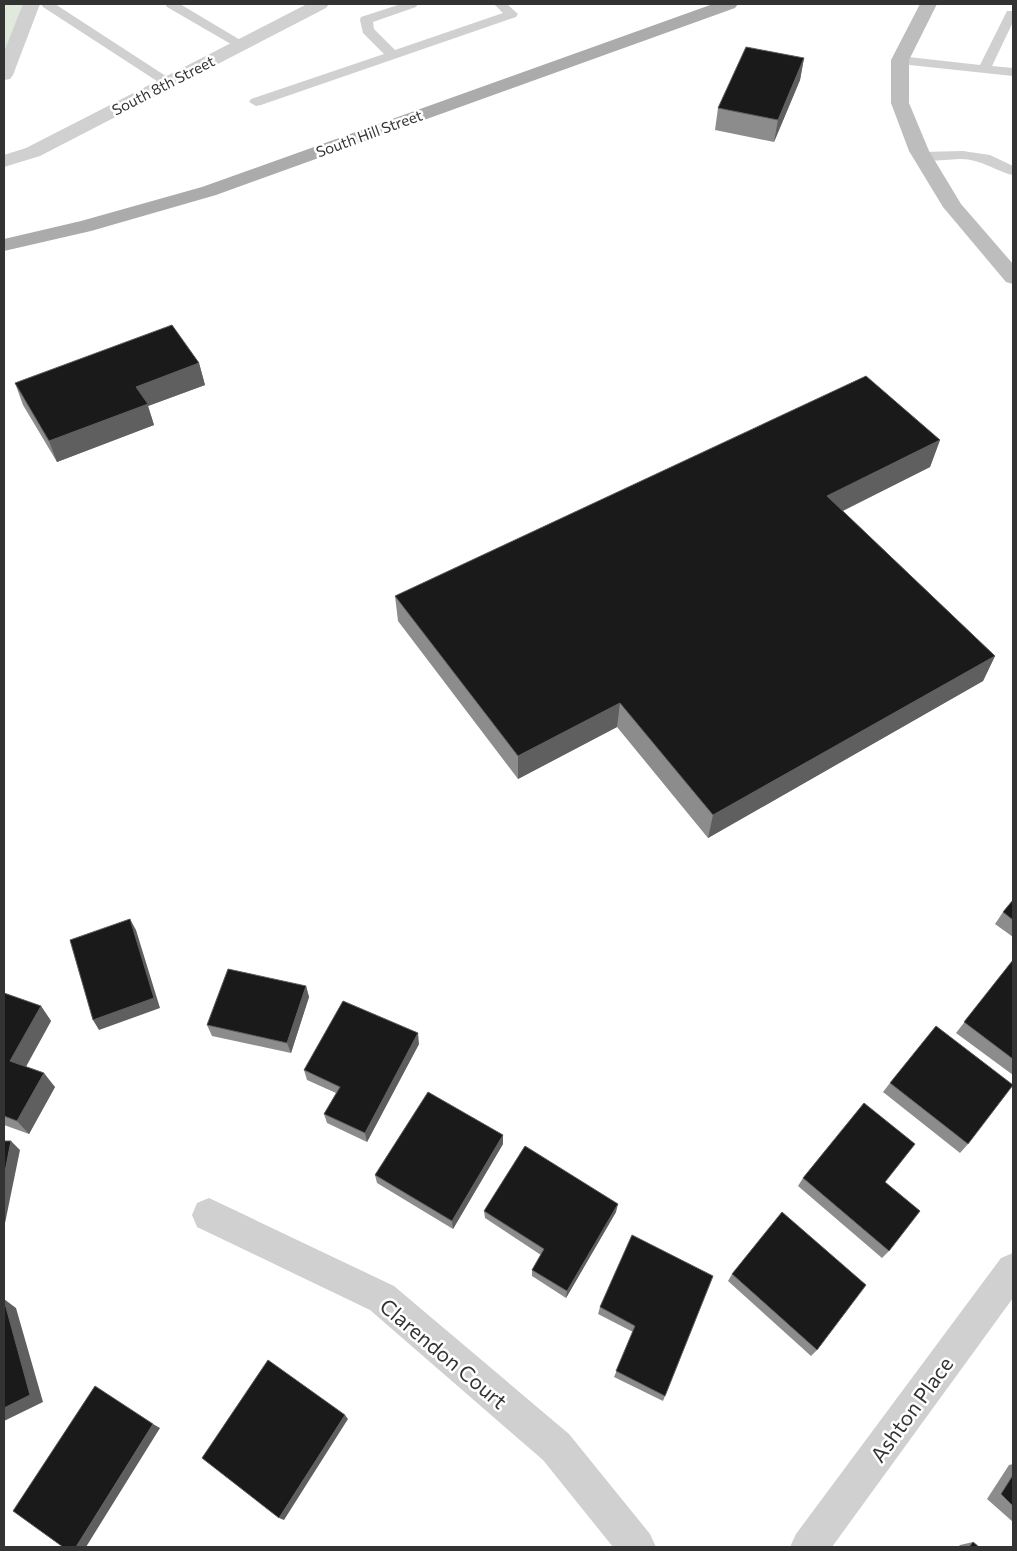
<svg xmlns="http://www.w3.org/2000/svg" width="1017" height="1551" font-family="Commissioner,sans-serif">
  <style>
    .green { fill: #e1e9dd }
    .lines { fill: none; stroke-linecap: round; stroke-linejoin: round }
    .lane { fill: #d0d0d0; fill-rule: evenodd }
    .street { fill: #d0d0d0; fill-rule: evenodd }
    .secondary { fill: #bdbdbd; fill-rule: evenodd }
    .primary { fill: #ababab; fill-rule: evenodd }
    .wall { fill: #8c8c8c }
    .shaded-wall { fill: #5f5f5f }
    .building { fill: #1a1a1a; stroke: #5f5f5f }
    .labels { text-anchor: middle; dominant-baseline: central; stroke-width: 5; stroke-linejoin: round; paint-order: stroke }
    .far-street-label { font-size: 15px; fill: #333; stroke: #fff }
    .near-street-label { font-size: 21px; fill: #333; stroke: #fff }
  </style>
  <rect width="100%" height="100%" fill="#fff"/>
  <!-- green -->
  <path class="green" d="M4,4H33L4,67Z"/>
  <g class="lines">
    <!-- lane -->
    <path class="lane" d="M41,4H55L175,82L168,86L163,85L43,7Z
      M165,4H180L247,44L241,48L236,47L167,7Z
      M401,4H418L416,7L373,22L374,29L395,50L503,13L494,4H507L518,14L516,17L261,105L256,106L249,102L251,99L384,54L363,33L360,20L361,17Z
      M1007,11H1013V22L992,66L1013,68V76L900,64L893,60L900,56L980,65Z
      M963,151L990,155L1013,166V175C995,171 981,159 961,159C950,159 921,164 915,156L922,152Z"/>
    <!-- street -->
    <path class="street" d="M23,4H40L13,75L10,79L4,80V52Z
      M307,4H329L326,8L40,156L4,167V155L26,148Z
      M209,1198L394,1286L569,1434L650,1534L656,1547H613L543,1460L370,1310L197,1227L192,1215L197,1203Z
      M1013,1253V1298L832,1547H790L796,1534L1001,1258Z"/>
    <!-- secondary -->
    <path class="secondary" d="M920,4H937L909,60V103L929,151L961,204L1013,264V284L1006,282L943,207L909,151L891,103V60Z"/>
    <!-- primary -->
    <path class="primary" d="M713,4H738L735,8L216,195L91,231L4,251V239L81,221L202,187Z"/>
  </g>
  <!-- wall -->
  <path class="wall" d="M804,58L800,80L774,142L715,130L718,108Z
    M199,363L205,385L148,406L154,425L57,462L23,405L15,383Z
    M940,440L930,467L843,511L995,656L983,681L708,838L617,727L518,779L398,621L395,596Z
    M1013,900V937L995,924L1003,912Z
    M1013,960V1075L956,1033Z
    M306,986L309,997L291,1053L212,1036L207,1025Z
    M4,993L41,1006L51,1021L26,1067L55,1087L29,1134L4,1125Z
    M419,1044L367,1142L327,1123L324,1114L336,1093L307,1080L304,1070Z
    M890,1083L968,1144L960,1153L883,1092Z
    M503,1135V1144L453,1229L377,1183L375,1175Z
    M803,1178L889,1251L882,1258L798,1186Z
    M484,1211L616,1212L566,1298L532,1276V1270L541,1255L485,1218Z
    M632,1235L665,1396L663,1401L614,1377L633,1332L598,1314L600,1307Z
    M732,1274L817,1350L811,1356L728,1281Z
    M1013,1464V1522L987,1499L1009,1465Z
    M973,1542L979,1547H958L960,1545Z"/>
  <!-- shaded-wall -->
  <path class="shaded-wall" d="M804,58L800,80L774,142L778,120Z
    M199,363L205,385L148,406L154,425L57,462L49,441L136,387Z
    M940,440L930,467L820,522L827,496Z
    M995,656L983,681L708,838L713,815Z
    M620,703L617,727L518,779V756Z
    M130,919L136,930L160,1008L99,1030L93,1020Z
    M306,986L309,997L291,1053L287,1043Z
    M41,1006L51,1021L21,1075L10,1061Z
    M418,1033L419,1044L367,1142L365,1133Z
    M44,1073L55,1087L29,1134L17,1121Z
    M503,1135V1144L453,1229L452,1221Z
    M11,1141L20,1150L4,1228V1177Z
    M618,1204L616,1212L566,1298L567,1291Z
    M4,1299L16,1308L43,1402L4,1421Z
    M345,1415L348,1419L284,1520L279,1518Z
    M153,1424L160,1428L86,1547H76Z"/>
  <!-- building -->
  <path class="building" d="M746,47L804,58L778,120L718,108Z
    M172,325L199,363L136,387L148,404L49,441L15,383Z
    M866,376L940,440L827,496L995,656L713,815L620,703L518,756L395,596Z
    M1013,900V920L1003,912Z
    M130,919L154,998L93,1020L70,940Z
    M1013,960V1059L964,1022Z
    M228,969L306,986L287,1043L207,1025Z
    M4,993L41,1006L10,1061L44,1073L17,1121L4,1116Z
    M343,1001L418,1033L365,1133L324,1114L340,1087L304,1070Z
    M936,1026L1013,1085L968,1144L890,1083Z
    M428,1092L503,1135L452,1221L375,1175Z
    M864,1103L915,1144L885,1182L920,1211L889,1251L803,1178Z
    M4,1141H11L4,1177Z
    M525,1146L618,1204L567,1291L532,1270L544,1249L484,1211Z
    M782,1212L866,1285L817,1350L732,1274Z
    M632,1235L713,1276L665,1396L616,1371L635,1326L600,1307Z
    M4,1300L30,1395L4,1408Z
    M268,1360L345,1415L279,1518L202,1458Z
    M95,1386L153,1424L76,1547H63L13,1511Z
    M1013,1475V1506L1001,1494Z
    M973,1542L979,1547H969Z"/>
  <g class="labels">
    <!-- far-street labels -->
    <g class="far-street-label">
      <text transform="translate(163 85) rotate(-27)">South 8th Street</text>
      <text transform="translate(369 133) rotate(-20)">South Hill Street</text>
    </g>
    <!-- near-street labels -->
    <g class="near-street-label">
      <text transform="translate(444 1353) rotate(40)">Clarendon Court</text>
      <text transform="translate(911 1409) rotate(-54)">Ashton Place</text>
    </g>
  </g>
  <!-- border -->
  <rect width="1017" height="1551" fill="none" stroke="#333333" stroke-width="10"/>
</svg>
